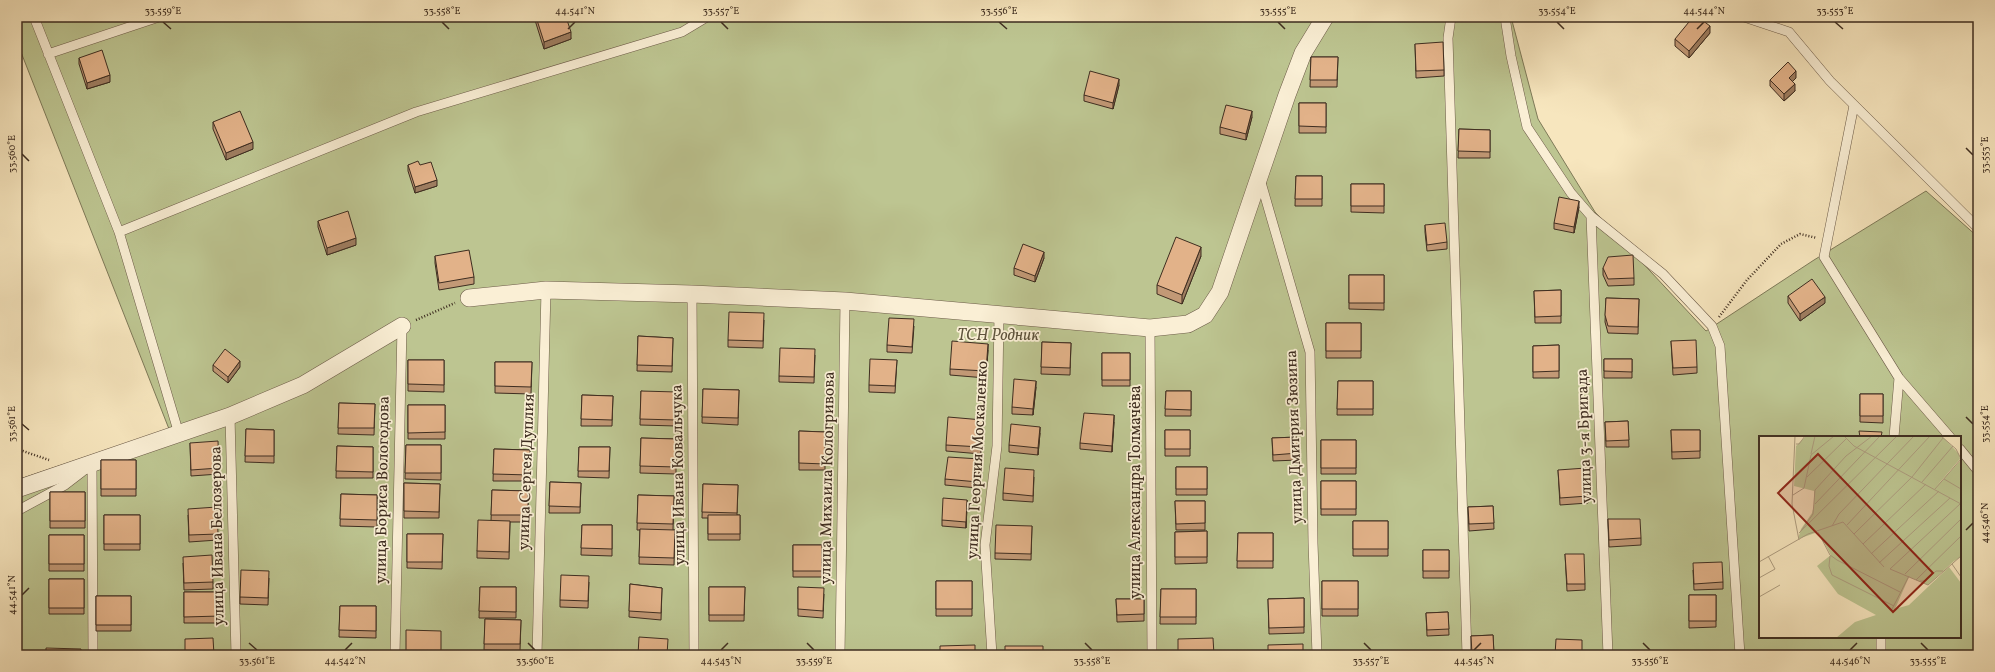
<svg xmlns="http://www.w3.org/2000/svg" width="1995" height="672" font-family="Vollkorn,serif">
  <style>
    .green { fill: #bdc591; stroke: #7e7958; fill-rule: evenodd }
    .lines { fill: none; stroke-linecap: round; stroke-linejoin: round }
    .service-casing { stroke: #6c5b48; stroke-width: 10 }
    .minor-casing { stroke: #6c5b48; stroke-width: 18 }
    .path { stroke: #3e2d20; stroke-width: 2.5; stroke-dasharray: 1 2; stroke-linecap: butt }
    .service { stroke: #faefd5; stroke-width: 9 }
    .minor { stroke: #faefd5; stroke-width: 17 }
    .wall { fill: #c29976; stroke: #3e2d20 }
    .shaded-wall { fill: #9e7d60; stroke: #3e2d20 }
    .building { fill: #e2b289; stroke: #3e2d20 }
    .ticks { fill: none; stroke: #3e2d20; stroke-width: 1.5 }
    .labels { text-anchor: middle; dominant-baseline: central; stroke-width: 3.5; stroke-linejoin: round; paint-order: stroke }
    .park-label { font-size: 16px; font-style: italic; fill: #5e533c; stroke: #faefd5 }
    .street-label { font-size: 16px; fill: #3e2d20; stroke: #faefd5 }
    .inset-road { fill: none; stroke: #ad9c7f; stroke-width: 1 }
    .view { fill: #8f2418; fill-opacity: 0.15; stroke: #8f2418; stroke-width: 2 }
    .inset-edge { fill: none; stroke: #3e2d20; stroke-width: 2 }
    .neatline { fill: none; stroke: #3e2d20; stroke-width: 1.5 }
    .ticks-label { font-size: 10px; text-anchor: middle; fill: #3e2d20 }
  </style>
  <rect width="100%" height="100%" fill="#f7e6be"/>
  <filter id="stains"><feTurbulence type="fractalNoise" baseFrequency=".005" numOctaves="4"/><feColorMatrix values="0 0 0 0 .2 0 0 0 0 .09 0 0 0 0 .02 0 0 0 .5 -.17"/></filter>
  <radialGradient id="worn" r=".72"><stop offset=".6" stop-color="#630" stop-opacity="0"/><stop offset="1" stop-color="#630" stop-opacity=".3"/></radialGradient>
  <!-- green -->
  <path class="green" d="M17,17H1511L1538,119L1595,212L1706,331L1814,260L1926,191L1978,237V655H17V480L169,429L17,42ZM1760,437H1960V637H1760Z"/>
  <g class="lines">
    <!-- service casing -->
    <g class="service-casing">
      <path id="service" d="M34,17L119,232L179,434
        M1451,17L1448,38L1467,655
        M1505,17L1511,56L1527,127L1571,193L1591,216L1663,274L1712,326L1720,346L1740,655
        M1744,17L1789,32L1830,81L1978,228
        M48,54L159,17
        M1854,105L1824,257L1899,378L1950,437
        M1260,179L1310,352L1313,543L1317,655
        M1591,216L1608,655
        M119,232L416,112L682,32L707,17
        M692,294L694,655
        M1150,328L1152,655
        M230,416L236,655
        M1894,437L1899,378
        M1960,449L1978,471
        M92,464L93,655
        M17,511L65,485L82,472
        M395,655L402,326
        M537,655L546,290
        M840,655L845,301
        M992,655L985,545L997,446L999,314
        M1881,655V637"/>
    </g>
    <!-- minor casing -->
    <g class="minor-casing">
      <path id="minor" d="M469,298L546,290L692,294L845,301L1150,328L1188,324L1205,315L1220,292L1287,95L1303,53L1325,17
        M17,489L230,416L303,385L402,326"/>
    </g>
    <!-- path -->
    <path class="path" d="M1719,317L1747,280L1781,244L1800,234L1817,238
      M416,320L455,303
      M17,449L49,460"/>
    <!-- service -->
    <use href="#service" class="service"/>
    <!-- minor -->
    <use href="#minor" class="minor"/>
  </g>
  <!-- wall -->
  <path class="wall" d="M534,17H566L571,39L544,49Z
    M1710,33L1689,58L1675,46V39Z
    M1415,44L1444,70V76L1416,78Z
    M1311,57H1338L1337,87H1310Z
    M79,58L110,82L87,89L79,64Z
    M1796,78L1792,82L1795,91L1784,101L1770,86V80Z
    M1119,85L1113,109L1084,101V95Z
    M1299,103H1326V133H1299Z
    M1252,117L1246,140L1220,134V127Z
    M213,122L253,149L226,160L213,129Z
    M1459,129L1490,130V158H1458Z
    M408,165H420L437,186L415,193L408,171Z
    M1296,176H1322V206H1295Z
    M1351,184H1384V213L1351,212Z
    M1579,207L1574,233L1554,229V223Z
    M318,221L356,245L327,255L318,227Z
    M1425,225L1447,242V249L1427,251L1425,232Z
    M435,256L474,277V284L439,290L435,263Z
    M1201,256L1182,304L1157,294V285Z
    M1044,258L1035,282L1014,275V268Z
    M1603,268L1634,278V285L1608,286L1603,275Z
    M1349,275H1384V310L1349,309Z
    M1561,290V323H1535L1534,291Z
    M1788,296L1825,303L1800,321L1788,303Z
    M1606,298L1639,299L1638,334L1608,333L1605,322Z
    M764,320L763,348L728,347V340Z
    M1326,323H1361V358H1326Z
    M914,326L912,353L887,352V345Z
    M638,336L673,338L672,372L637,371Z
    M1671,341L1697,367V373L1673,375Z
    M1042,342L1071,343L1070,375L1041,374Z
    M1559,345V378H1533V346Z
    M988,350L986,378L950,375V369Z
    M1102,353H1130V386H1102Z
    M815,355L814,383L779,382V376Z
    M1604,359H1632V378H1604Z
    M408,360H444V392L408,391Z
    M897,360L895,393L869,392V385Z
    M495,362H532L531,394L495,393Z
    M213,365L240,367L228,383L213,371Z
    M1338,381H1373V415H1337Z
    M1036,387L1033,415L1012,414V407Z
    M703,389L739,390L738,425L702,423Z
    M641,391L677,398L676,426L640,425Z
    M1166,391H1191V416H1165Z
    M1860,394H1883V423L1860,422Z
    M582,395L613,396L612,426H581Z
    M339,403L375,404L374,435L338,434Z
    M408,405H445V439H408Z
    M1628,421L1629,447H1606L1605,422Z
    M1114,422L1112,452L1080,449V443Z
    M983,426L981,454L946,451V445Z
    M246,429L274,430V463L245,462Z
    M1165,430H1190V456H1165Z
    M1671,430H1700V458L1672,459Z
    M799,431L825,432V470H799Z
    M1040,433L1038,455L1009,452V445Z
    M1297,437L1298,460L1273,461L1272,438Z
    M641,438L676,439V474L640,473Z
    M1321,440H1356V474H1321Z
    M190,443L219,468V474L191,476Z
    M406,445H441V480L405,479Z
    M337,446L373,447V478H336Z
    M579,447H610L609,478L578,477Z
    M494,449L530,450V481H493Z
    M101,460H136V496H101Z
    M980,466L978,488L945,485V479Z
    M1176,467H1207V495H1176Z
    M1558,470L1588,496V503L1560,505Z
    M1034,477L1033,502L1003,500V493Z
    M1321,481H1356V515H1321Z
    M550,482L581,483L580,513H549Z
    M404,483L440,484L439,518H404Z
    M703,484L738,485L737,515H740V540H708V518H702Z
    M492,490L528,491V522H510L509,559L477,558V551L491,521Z
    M50,492H85V528H50Z
    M341,494L377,495V527L340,526Z
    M638,495L674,496L673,530H675L674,565L639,564L640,530H637Z
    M1175,501H1205V530H1176Z
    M967,506L966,528L942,526V520Z
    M1493,506L1494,529L1469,531L1468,507Z
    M104,515H140V550H104Z
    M188,515L218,534V540L189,542Z
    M1608,519L1641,538V545L1609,547Z
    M1353,521H1388V556H1353Z
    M582,525H612V556L581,555Z
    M1032,526L1031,560L995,559V553Z
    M1207,531V563L1175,564V532Z
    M1238,533H1273V568H1237Z
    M407,534H443L442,569L407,568Z
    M49,535H84V571H49Z
    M793,545H822V577H793Z
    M1423,550H1449V578H1423Z
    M1565,554L1585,584V590L1567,591Z
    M183,563L213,582V589L184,590Z
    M1693,570L1723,582V589L1694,590Z
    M269,578L268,605L240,604V597Z
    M49,579H84V614H49Z
    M936,581H972V616H936Z
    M1322,581H1358V616H1322Z
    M589,582L588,608L560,607V600Z
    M630,584L662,588L661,620L629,617Z
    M480,587H516V618H479Z
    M709,587H745L744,621H709Z
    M798,587L824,594L823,618L798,616Z
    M1161,589H1196V624H1160Z
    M184,592H220V623H184Z
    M1689,595H1716V627L1689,628Z
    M96,596H131V631H96Z
    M1304,598V633L1269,634L1268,599Z
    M1116,599H1144V621L1117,622Z
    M340,606H376V638L339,637Z
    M1448,612L1449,635L1427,636L1426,613Z
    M485,619L521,620L520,651L484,650Z
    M1493,635L1494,655H1471V636Z"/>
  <!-- shaded-wall -->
  <path class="shaded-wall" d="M1710,26V33L1689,58V51Z
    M571,32V39L544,49V42Z
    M1796,71V78L1789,85V78Z
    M110,75V82L87,89V83Z
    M1119,79V85L1113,109V103Z
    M1795,84V91L1784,101V94Z
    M1252,111V117L1246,140V134Z
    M253,142V149L226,160V153Z
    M437,180V186L415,193V187Z
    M1579,201V207L1574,233V227Z
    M356,238V245L327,255V248Z
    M1201,247V256L1182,304V295Z
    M1044,252V258L1035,282V276Z
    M1825,297V303L1800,321V314Z
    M988,344V350L986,378V371Z
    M240,361V367L228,383V377Z
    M1036,381V387L1033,415V409Z
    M1114,415V422L1112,452V446Z
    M983,420V426L981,454V447Z
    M1040,427V433L1038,455V448Z
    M967,500V506L966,528V522Z"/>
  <!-- building -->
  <path class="building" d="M536,17H566L571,32L544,42Z
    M1693,17H1698L1710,26L1689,51L1675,39Z
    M1443,42L1444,70L1416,71L1415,44Z
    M102,50L110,75L87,83L79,58Z
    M1311,57H1338L1337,80H1310Z
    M1788,62L1796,71L1789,78L1795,84L1784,94L1770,80Z
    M1090,71L1119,79L1113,103L1084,95Z
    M1299,103H1326V127L1299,126Z
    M1226,105L1252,111L1246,134L1220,127Z
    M240,111L253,142L226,153L213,122Z
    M1459,129L1490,130V152L1458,151Z
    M418,161L420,165L431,162L437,180L415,187L408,165Z
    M1296,176H1322V199H1295Z
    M1351,184H1384V206H1351Z
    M1559,197L1579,201L1574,227L1554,223Z
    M348,211L356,238L327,248L318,221Z
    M1445,223L1447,242L1427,245L1425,225Z
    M1176,237L1201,247L1182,295L1157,285Z
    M1023,244L1044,252L1035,276L1014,268Z
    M469,250L474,277L439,283L435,256Z
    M1633,255L1634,278L1608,279L1603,268L1608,257Z
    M1349,275H1384V303H1349Z
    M1812,279L1825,297L1800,314L1788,296Z
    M1561,290V316L1535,317L1534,291Z
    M1606,298L1639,299L1638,327L1608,326L1605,315Z
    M729,312L764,313L763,341L728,340Z
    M889,318L914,319L912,347L887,345Z
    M1326,323H1361V351H1326Z
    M638,336L673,338L672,366L637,365Z
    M1696,340L1697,367L1673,368L1671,341Z
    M952,341L988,344L986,371L950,369Z
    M1042,342L1071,343L1070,368L1041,367Z
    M1559,345V371L1533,372V346Z
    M780,348L815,349L814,377L779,376Z
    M225,349L240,361L228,377L213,365Z
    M1102,353H1130V380H1102Z
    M870,359L897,360L895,386L869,385Z
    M1604,359H1632V372L1604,371Z
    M408,360H444V385L408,384Z
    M495,362H532L531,387L495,386Z
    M1014,379L1036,381L1033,409L1012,407Z
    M1338,381H1373V409H1337Z
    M703,389L739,390L738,418L702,417Z
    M641,391L677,392L676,420L640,419Z
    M1166,391H1191V410L1165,409Z
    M1860,394H1883V416H1860Z
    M582,395L613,396L612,420L581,419Z
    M339,403L375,404L374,428H338Z
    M408,405H445V432L408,433Z
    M1084,413L1114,415L1112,446L1080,443Z
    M948,417L983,420L981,447L946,445Z
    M1628,421L1629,440L1606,441L1605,422Z
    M1011,424L1040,427L1038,448L1009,445Z
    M246,429L274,430V456H245Z
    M1165,430H1190V449H1165Z
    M1671,430H1700V451L1672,452Z
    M799,431L825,432V464L799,463Z
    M1859,431L1882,432L1881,437H1860Z
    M1297,437L1298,453L1273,455L1272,438Z
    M641,438L676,439V467L640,466Z
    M1321,440H1356V468H1321Z
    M218,441L219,468L191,470L190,443Z
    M406,445H441V473H405Z
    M337,446L373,447V472L336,471Z
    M579,447H610L609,471H578Z
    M494,449L530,450V475L493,474Z
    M948,457L980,459L978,482L945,479Z
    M101,460H136V489H101Z
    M1176,467H1207V489H1176Z
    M1005,468L1034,470L1033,496L1003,493Z
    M1586,468L1588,496L1560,498L1558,470Z
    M1321,481H1356V509H1321Z
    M550,482L581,483L580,507L549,506Z
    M404,483L440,484L439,512L404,511Z
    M703,484L738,485L737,513L702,512Z
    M492,490L528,491V515H491Z
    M50,492H85V521H50Z
    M341,494L377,495V520L340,519Z
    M638,495L674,496L673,524L637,523Z
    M943,498L967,500L966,522L942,520Z
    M1175,501H1205V523L1176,524Z
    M1493,506L1494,523L1469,524L1468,507Z
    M217,507L218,534L189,535L188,509Z
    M104,515H140V544H104Z
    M708,515H740V534H708Z
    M1608,519H1640L1641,538L1609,540Z
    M478,520L510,521L509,552L477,551Z
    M1353,521H1388V549H1353Z
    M582,525H612V549L581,548Z
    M996,525L1032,526L1031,554L995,553Z
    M640,529L675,530L674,558L639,557Z
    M1207,531V557H1175V532Z
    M1238,533H1273V561H1237Z
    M407,534H443L442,562H407Z
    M49,535H84V564H49Z
    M793,545H822V571H793Z
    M1423,550H1449V571H1423Z
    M1565,554H1584L1585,584H1567Z
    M212,555L213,582L184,583L183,557Z
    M1722,562L1723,582L1694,584L1693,563Z
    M241,570L269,571L268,598L240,597Z
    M561,575L589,576L588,601L560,600Z
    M49,579H84V608H49Z
    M936,581H972V609H936Z
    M1322,581H1358V609H1322Z
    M630,584L662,588L661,613L629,611Z
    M480,587H516V612L479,611Z
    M709,587H745L744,615H709Z
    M798,587L824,588L823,611L798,609Z
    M1161,589H1196V617H1160Z
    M184,592H220V616L184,617Z
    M1689,595H1716V621H1689Z
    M96,596H131V625H96Z
    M1304,598V627L1269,628L1268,599Z
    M1116,599H1144V614L1117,615Z
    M340,606H376V631L339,630Z
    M1448,612L1449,629L1427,630L1426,613Z
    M485,619L521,620L520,644H484Z
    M406,630L441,631V655H406Z
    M1493,635L1494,653L1472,654L1471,636Z
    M639,637L668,639L667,655H638Z
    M213,638L214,655H185V639Z
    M1213,638L1214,655H1178V639Z
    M1556,639L1582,640V655H1555Z
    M1303,644V655H1268V645Z
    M975,645V655H940V646Z
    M1005,646H1043V655H1005Z
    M46,648L81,649V655H46Z"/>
  <!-- ticks -->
  <path class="ticks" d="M163,22L171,29M442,22L449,29M721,22L728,29M999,22L1007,29M1278,22L1285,29M1557,22L1564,29M1835,22L1843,29M568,29L575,22M1697,29L1704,22M1966,148L1973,155M22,154L29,161M1966,417L1973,424M22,424L29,430M1966,530L1973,523M22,595L29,588M249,643L257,650M528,643L535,650M807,643L814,650M1085,643L1092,650M1364,643L1371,650M1643,643L1650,650M1921,643L1928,650M345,650L352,643M721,650L728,643M1474,650L1481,643M1850,650L1857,643"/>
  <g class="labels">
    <!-- park labels -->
    <g class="park-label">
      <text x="998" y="336">ТСН Родник</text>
    </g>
    <!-- street labels -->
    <g class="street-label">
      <text transform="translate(1585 436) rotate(-92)">улица 3-я Бригада</text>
      <text transform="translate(1295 437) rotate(-92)">улица Дмитрия Зюзина</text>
      <text transform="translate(978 460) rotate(-87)">улица Георгия Москаленко</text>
      <text transform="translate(527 472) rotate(-88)">улица Сергея Дуплия</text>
      <text transform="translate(679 475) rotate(-91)">улица Ивана Ковальчука</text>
      <text transform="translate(828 478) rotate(-89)">улица Михаила Кологривова</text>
      <text transform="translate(383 490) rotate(-89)">улица Бориса Вологодова</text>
      <text transform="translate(1136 492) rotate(-90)">улица Александра Толмачёва</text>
      <text transform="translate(218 536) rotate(-91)">улица Ивана Белозерова</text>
    </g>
  </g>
  <!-- overview -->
  <g transform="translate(1759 436)">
    <rect width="202" height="202" fill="#f7e6be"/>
    <path d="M47,0H183L200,18L201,23L176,52L202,24V121L195,125L169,149L150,141L136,173L150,169L190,131L202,147V202H77L96,186L117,179L79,158L58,130L72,119L59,96L39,103L42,93L53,77L55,69V55L35,50L37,10Z" fill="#bdc591"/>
    <path class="inset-road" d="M36,0L33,68L40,104M85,0L95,10L202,68M182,0L197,13L202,23M37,8H40L46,0M52,18L56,0M48,41L87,3M185,43L202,53M163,46L194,10M176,53L202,23M34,59L45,52L52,19L75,0M56,68L121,0M88,89L171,0M73,90L80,78L155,0M42,95L54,78L56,54L87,20L113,0M59,96L71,119L78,124L141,156M40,97L138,0M95,98L153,41L184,2M104,108L167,48M112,118L180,55M71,120L70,130L73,139L135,170M0,126L49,98L84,86L125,131M120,127L191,62M193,128L202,141M131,133L201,68M131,133L169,149L202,120M146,138L202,83M0,142L16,133L9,120M157,144L202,100M161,145H166L177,135H184M0,161L21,149M132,175L150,140"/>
    <path class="view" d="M59,18L174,137L134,176L19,57Z"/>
    <rect width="202" height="202" class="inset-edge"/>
  </g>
  <!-- margin -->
  <rect width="1995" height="672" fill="none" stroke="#f7e6be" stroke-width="44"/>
  <rect x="22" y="22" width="1951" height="628" class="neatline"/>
  <g class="ticks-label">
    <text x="163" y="14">33.559°E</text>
    <text x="442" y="14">33.558°E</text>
    <text x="575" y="14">44.541°N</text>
    <text x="721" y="14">33.557°E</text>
    <text x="999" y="14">33.556°E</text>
    <text x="1278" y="14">33.555°E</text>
    <text x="1557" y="14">33.554°E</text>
    <text x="1704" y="14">44.544°N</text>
    <text x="1835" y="14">33.553°E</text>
    <text transform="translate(11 154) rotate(-90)" y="4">33.560°E</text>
    <text transform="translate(1984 155) rotate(-90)" y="4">33.553°E</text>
    <text transform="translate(11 424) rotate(-90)" y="4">33.561°E</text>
    <text transform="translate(1984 424) rotate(-90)" y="4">33.554°E</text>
    <text transform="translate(1984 523) rotate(-90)" y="4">44.546°N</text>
    <text transform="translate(11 595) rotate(-90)" y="4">44.541°N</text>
    <text x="257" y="664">33.561°E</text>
    <text x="345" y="664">44.542°N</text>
    <text x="535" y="664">33.560°E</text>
    <text x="721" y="664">44.543°N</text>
    <text x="814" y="664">33.559°E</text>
    <text x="1092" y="664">33.558°E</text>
    <text x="1371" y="664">33.557°E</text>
    <text x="1474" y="664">44.545°N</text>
    <text x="1650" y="664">33.556°E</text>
    <text x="1850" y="664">44.546°N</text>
    <text x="1928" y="664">33.555°E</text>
  </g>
  <rect width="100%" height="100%" filter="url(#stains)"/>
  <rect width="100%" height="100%" fill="url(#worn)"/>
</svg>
